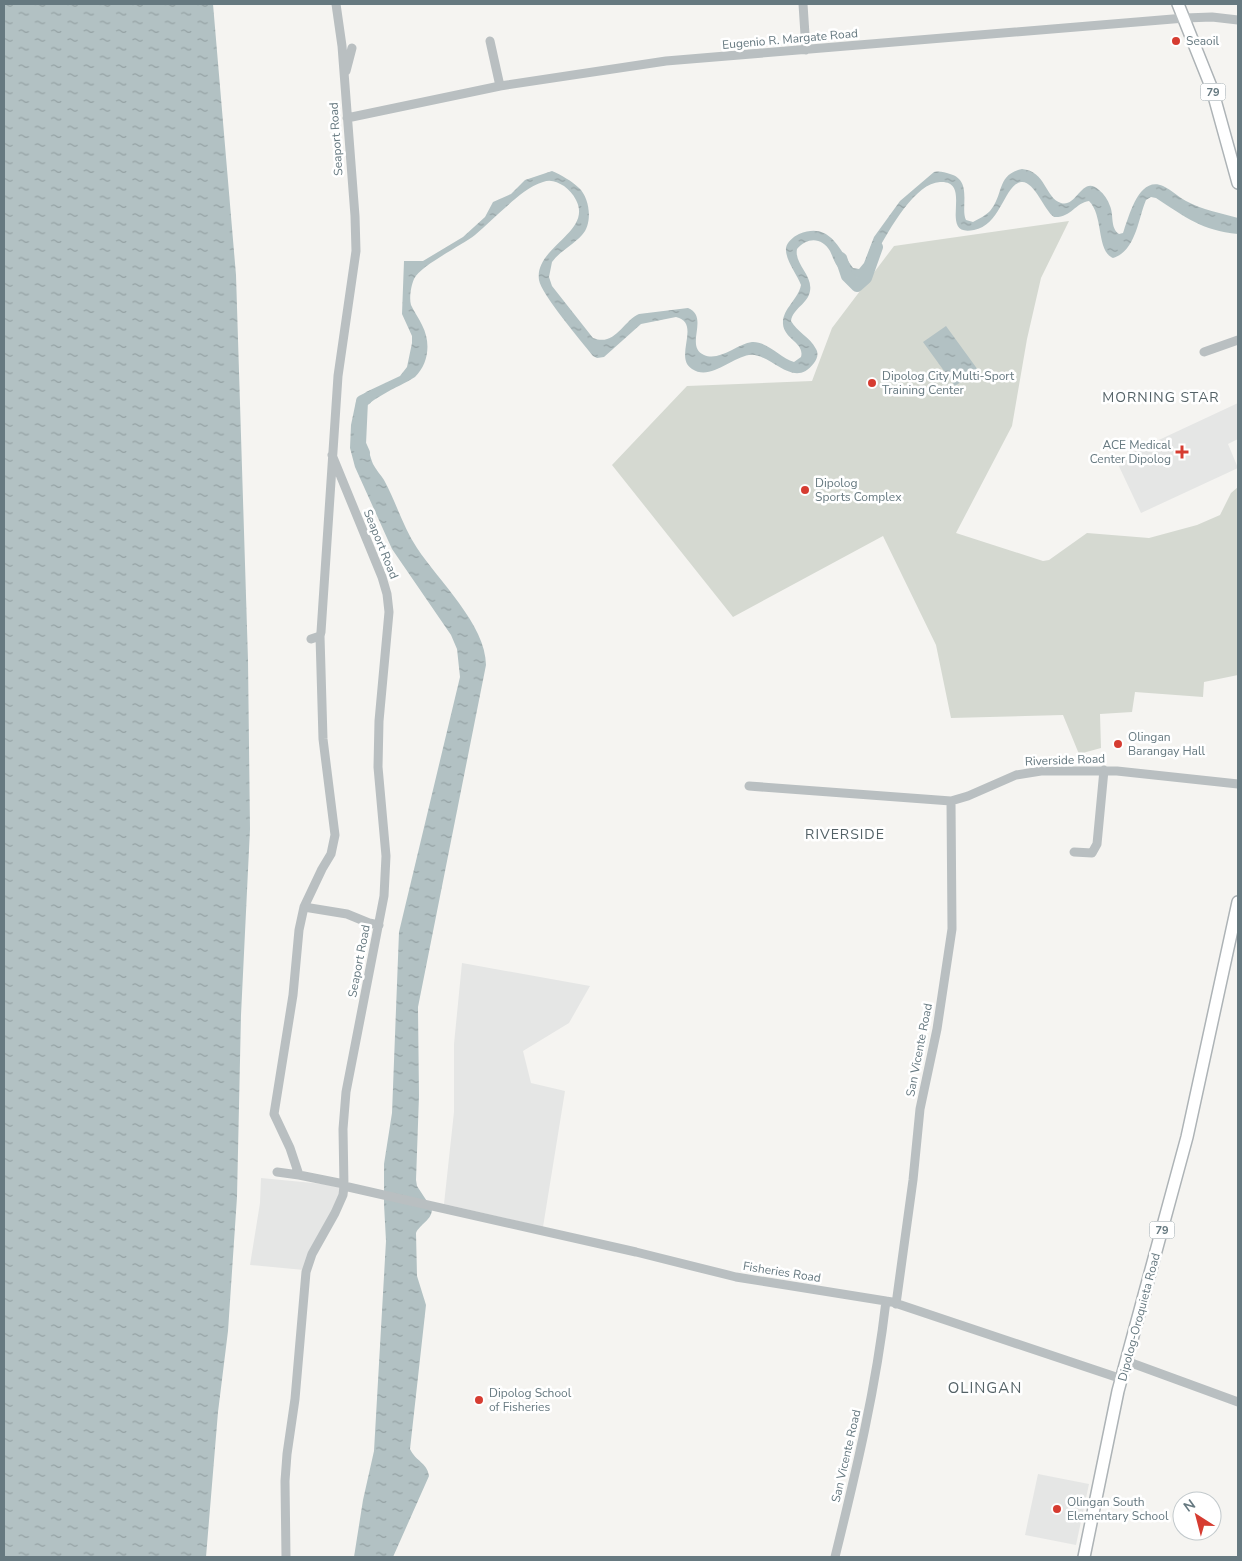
<svg xmlns="http://www.w3.org/2000/svg" width="1242" height="1561" font-family="'Nunito Sans',sans-serif">
  <style>
    .built { fill: #e5e6e5 }
    .green { fill: #d5d9d1 }
    .water { fill: url(#water-ripples) }
    .lines { fill: none; stroke-linecap: round; stroke-linejoin: round }
    .river { stroke: #b2c1c3; stroke-width: 12 }
    .major-casing { stroke: #adb3b6; stroke-width: 14 }
    .minor { stroke: #b9bfc1; stroke-width: 9 }
    .major { stroke: #fff; stroke-width: 11 }
    .poi-dot { fill: #d63c31; stroke: #fff; stroke-width: 2 }
    .labels { text-anchor: middle; dominant-baseline: central; stroke-width: 5; stroke-linejoin: round; paint-order: stroke }
    .shield { fill: #fff; stroke: #94a1a6; stroke-width: 1 }
    .shield-label { font-size: 11px; font-weight: bold; fill: #667980 }
    .street-label { font-size: 12px; fill: #667980; stroke: #fff }
    .poi-label { font-size: 12px; fill: #667980; stroke: #fff; text-anchor: start }
    .neighbourhood-label { font-size: 14px; letter-spacing: 1px; fill: #536166; stroke: #fff }
    .quarter-label { font-size: 15px; letter-spacing: 1px; fill: #536166; stroke: #fff }
  </style>
  <defs>
    <pattern id="water-ripples" width="26" height="14" patternUnits="userSpaceOnUse" patternTransform="scale(1.25)"><rect width="26" height="14" fill="#b2c1c3"/><path d="M2 4q2-2 4 0t4 0M15 11q2-2 4 0t4 0" fill="none" stroke="#95a2a4"/></pattern>
  </defs>
  <rect width="100%" height="100%" fill="#f5f4f1"/>
  <!-- built -->
  <path class="built" d="M1238,403V439L1228,444L1238,468L1141,513L1116,460Z
    M462,963L590,986L569,1023L523,1051L531,1083L565,1091L543,1227L444,1204L454,1112V1044Z
    M261,1178L344,1186L304,1270L250,1265L260,1203Z
    M1038,1474L1089,1484L1076,1545L1025,1535Z"/>
  <!-- green -->
  <path class="green" d="M1069,221L1041,278L1027,339L1012,426L956,533L1043,561L1049,560L1087,533L1149,538L1197,525L1220,515L1231,493L1238,487V675L1204,682L1203,697L1135,692L1132,712L1100,714L1101,748L1079,754L1063,715L951,718L936,645L883,536L733,617L612,465L687,386L812,381L832,328L894,246Z"/>
  <!-- water -->
  <path class="water" d="M4,4H213L236,275L248,660L250,829L241,1015L237,1197L228,1331L218,1412L206,1557H4Z
    M1022,169C1046,171 1045,198 1061,203C1077,208 1082,174 1099,190C1104,194 1108,200 1110,206C1114,215 1110,228 1119,234L1123,233L1124,230C1130,214 1139,176 1163,186C1172,190 1178,197 1186,201C1202,210 1221,213 1238,218V234C1201,230 1187,218 1156,198L1151,197L1146,200C1138,219 1136,251 1113,258C1096,251 1104,216 1089,201C1075,203 1071,218 1054,217C1044,210 1034,180 1021,182C1004,185 1001,225 974,230C936,238 975,180 940,182C910,183 878,251 865,274L858,278C852,278 845,274 840,269C835,265 833,257 830,251C822,237 807,237 797,249C794,264 813,275 810,291C808,304 793,308 791,321C797,332 810,337 816,349C819,354 817,359 814,363C793,391 771,352 749,355C731,358 710,381 692,369C673,357 702,323 676,317L641,324L604,357L597,358L593,356C582,342 541,294 539,280C534,247 593,232 576,200C573,194 569,190 564,186C557,182 551,179 543,182C529,186 516,198 506,207C495,216 486,226 475,235C461,246 421,265 414,279C411,286 409,298 411,305C414,312 419,318 422,325C431,342 429,363 415,377C398,388 365,399 357,419C356,423 356,430 358,434C359,438 363,440 365,443C369,449 370,457 373,464C376,470 381,475 384,480C396,502 403,527 417,548C438,580 486,625 486,665L418,1007L419,1096L416,1180L417,1186L432,1209C432,1220 420,1224 416,1233L417,1276L426,1305L410,1449C416,1462 427,1462 429,1476L393,1557H354L363,1500L374,1451L386,1241L384,1204V1164L392,1113L399,932L460,677L457,649L451,635L392,549L355,467L350,448L351,425L356,401L366,392L400,376L407,367L412,343V336L402,314L404,261H423L463,237L485,217L493,202L511,194L525,180L552,171C561,175 572,181 579,188C590,198 593,224 582,235C573,245 560,251 552,262L549,277L552,286L593,338C615,347 623,321 639,314L688,308C710,317 684,346 704,355C719,362 737,344 752,342C767,341 780,358 794,362L801,357C805,343 784,339 783,324C782,309 798,300 801,285C797,274 785,260 786,248C787,242 793,237 799,234C830,221 839,249 853,268L859,269L864,263L874,237L900,201L934,172C940,171 944,172 950,174C973,180 960,208 966,220L973,222C979,219 986,215 990,211C1004,195 996,175 1022,169Z
    M946,326L978,370L955,386L923,342Z"/>
  <g class="lines">
    <!-- river -->
    <path class="river" d="M841,258L847,276L857,286L866,278L877,247
      M364,453L360,444L362,401L366,399"/>
    <!-- major casing -->
    <g class="major-casing">
      <path id="major" d="M1178,4L1212,89L1238,183
        M1084,1557L1118,1391L1187,1137L1238,902"/>
    </g>
    <!-- minor -->
    <path class="minor" d="M803,4L806,50
      M490,41L500,86
      M346,71L352,48
      M347,118L500,86L666,61L1185,18L1212,17L1238,20
      M1204,352L1238,340
      M320,636L323,739L335,835L331,854L322,869L304,907L299,930L293,995L274,1114L290,1148L299,1175L344,1184
      M311,639L320,636L321,632L338,376L356,251L355,216L342,46L336,4
      M749,786L951,801L968,796L1016,775L1041,771H1117L1238,784
      M1074,852L1092,853L1097,844L1104,770
      M304,907L347,914L369,923L379,925
      M277,1172L299,1175
      M344,1186L636,1252L736,1277L892,1302L1122,1379
      M896,1304L913,1180L920,1109L937,1029L952,929L951,801
      M1126,1361L1238,1402
      M286,1557L285,1481L287,1454L295,1399L306,1272L312,1254L335,1213L343,1195L344,1186L343,1129L346,1092L384,896L386,856L378,767L379,721L389,612L387,594L382,577L332,455
      M835,1557C856,1472 876,1388 886,1301"/>
    <!-- major -->
    <use href="#major" class="major"/>
  </g>
  <!-- markers -->
  <g class="poi-dot">
    <circle cx="1176" cy="41" r="5"/>
    <circle cx="872" cy="383" r="5"/>
    <path d="M1179.5 444.5h5v5h5v5h-5v5h-5v-5h-5v-5h5z"/>
    <circle cx="805" cy="490" r="5"/>
    <circle cx="1118" cy="744" r="5"/>
    <circle cx="479" cy="1400" r="5"/>
    <circle cx="1057" cy="1509" r="5"/>
  </g>
  <g class="labels">
    <!-- shield labels -->
    <g class="shield">
      <rect x="1200.5" y="83.5" width="25" height="17" rx="4"/>
      <rect x="1149.5" y="1221.5" width="25" height="17" rx="4"/>
    </g>
    <g class="shield-label">
      <text x="1213" y="92">79</text>
      <text x="1162" y="1230">79</text>
    </g>
    <!-- street labels -->
    <g class="street-label">
      <text transform="translate(790 39) rotate(-5)">Eugenio R. Margate Road</text>
      <text transform="translate(336 139) rotate(-94)">Seaport Road</text>
      <text transform="translate(381 544) rotate(68)">Seaport Road</text>
      <text transform="translate(1065 760) rotate(-2)">Riverside Road</text>
      <text transform="translate(359 961) rotate(-79)">Seaport Road</text>
      <text transform="translate(919 1050) rotate(-79)">San Vicente Road</text>
      <text transform="translate(782 1272) rotate(9)">Fisheries Road</text>
      <text transform="translate(1139 1317) rotate(-75)">Dipolog-Oroquieta Road</text>
      <text transform="translate(846 1456) rotate(-77)">San Vicente Road</text>
    </g>
    <!-- poi labels -->
    <g class="poi-label">
      <text x="1186" y="41">Seaoil</text>
      <text x="882" y="376">Dipolog City Multi-Sport<tspan x="882" dy="14">Training Center</tspan></text>
      <text x="1171" y="445" text-anchor="end">ACE Medical<tspan x="1171" dy="14">Center Dipolog</tspan></text>
      <text x="815" y="483">Dipolog<tspan x="815" dy="14">Sports Complex</tspan></text>
      <text x="1128" y="737">Olingan<tspan x="1128" dy="14">Barangay Hall</tspan></text>
      <text x="489" y="1393">Dipolog School<tspan x="489" dy="14">of Fisheries</tspan></text>
      <text x="1067" y="1502">Olingan South<tspan x="1067" dy="14">Elementary School</tspan></text>
    </g>
    <!-- neighbourhood labels -->
    <g class="neighbourhood-label">
      <text x="1161" y="397">MORNING STAR</text>
      <text x="845" y="834">RIVERSIDE</text>
    </g>
    <!-- quarter labels -->
    <g class="quarter-label">
      <text x="985" y="1388">OLINGAN</text>
    </g>
  </g>
  <!-- border -->
  <rect width="1242" height="1561" fill="none" stroke="#667980" stroke-width="10"/>
  <!-- north arrow -->
  <g transform="translate(1197 1516) rotate(324)"><circle r="24" fill="#ffffff" stroke="#c2c9cc"/>
  <path d="M0-4L9 19L0 12L-9 19Z" fill="#d63c31"/>
  <text y="-8" font-size="14" font-weight="bold" text-anchor="middle" fill="#667980">N</text>
  </g>
</svg>
